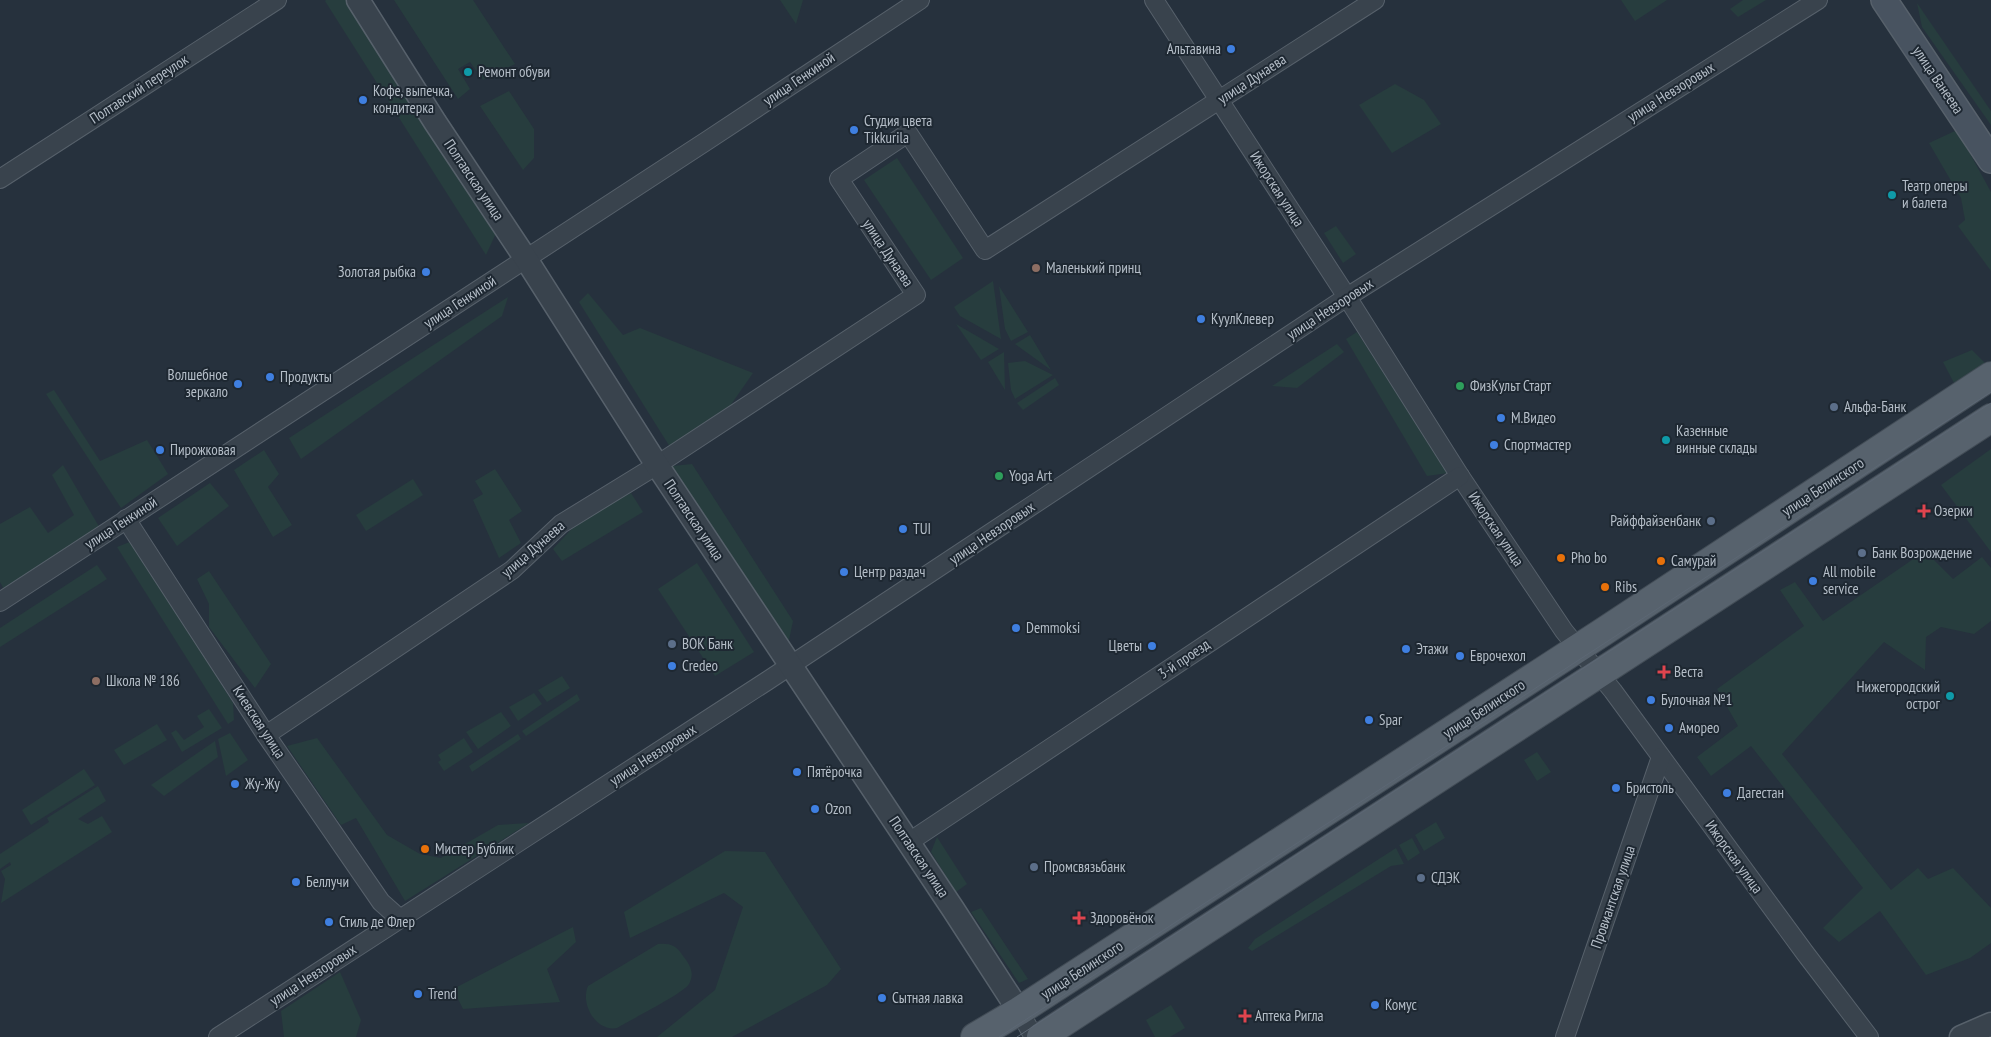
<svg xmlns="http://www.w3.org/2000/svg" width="1991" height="1037" font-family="'PT Sans Narrow',sans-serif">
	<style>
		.green { fill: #273d3e }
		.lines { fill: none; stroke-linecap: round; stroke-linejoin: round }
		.minor-casing { stroke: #57616b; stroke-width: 20 }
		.tertiary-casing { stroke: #57616b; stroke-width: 25 }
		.secondary-casing { stroke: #57616b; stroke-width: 28 }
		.primary-casing { stroke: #424c56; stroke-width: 30 }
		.minor { stroke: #39434d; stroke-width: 18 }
		.tertiary { stroke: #39434d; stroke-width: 22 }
		.secondary { stroke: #485360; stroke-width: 25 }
		.primary { stroke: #57626d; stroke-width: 28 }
		.tram { stroke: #5c6774; stroke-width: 1 }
		.shop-dot { fill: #3f7fe0; stroke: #1e2832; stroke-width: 2 }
		.culture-dot { fill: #0f9aa8; stroke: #1e2832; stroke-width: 2 }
		.education-dot { fill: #8d6e63; stroke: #1e2832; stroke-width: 2 }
		.leisure-dot { fill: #2e9e5b; stroke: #1e2832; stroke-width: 2 }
		.service-dot { fill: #5c6f8a; stroke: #1e2832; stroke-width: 2 }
		.health-dot { fill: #e0444e; stroke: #1e2832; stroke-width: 2 }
		.food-dot { fill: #e8710a; stroke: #1e2832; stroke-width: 2 }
		.labels { text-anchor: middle; stroke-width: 4; stroke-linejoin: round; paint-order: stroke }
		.poi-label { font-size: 15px; fill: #b5bec8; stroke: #1e2832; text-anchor: start }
		.street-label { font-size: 15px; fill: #b5bec8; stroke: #1e2832 }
	</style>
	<rect width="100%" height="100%" fill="#26313d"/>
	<g class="green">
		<path d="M326,0h20l151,231 -11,24 -161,-254z"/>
		<path d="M394,0h79l42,64 -32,16 -13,-18 -12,7 12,20 -12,10z"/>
		<path d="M780,0h23l-7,24z"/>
		<path d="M1621,0h46l-32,21z"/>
		<path d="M1743,0h23l-28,17 -8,-8z"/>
		<path d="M1917,3l74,108v14l-69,-98z"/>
		<path d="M1395,84l29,16 17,24 -49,29 -33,-48z"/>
		<path d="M509,91l25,38v29l-11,12 -43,-64z"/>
		<path d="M1957,130l34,62v79l-33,-45 7,-6 -4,-22 -32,-55z"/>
		<path d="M897,158l66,100 -32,22 -67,-100z"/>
		<path d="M1336,226l20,28 -13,9 -19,-30z"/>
		<path d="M993,281l8,58 -41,-23 -6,-9z"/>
		<path d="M999,286l29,46 -17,9 -6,-12z"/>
		<path d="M588,293l35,42 17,-7 113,45 -23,33 -60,41 -91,-145z"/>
		<path d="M508,297l-6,19 -201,143 -12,-21z"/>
		<path d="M956,324l43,25 -18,11z"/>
		<path d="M1357,332l91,141 -21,3 -81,-137z"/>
		<path d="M1030,335l21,35 -36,-26z"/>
		<path d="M1337,344l7,8 -47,36 -25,-2z"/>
		<path d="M1972,350l13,13 -31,20 -11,-21z"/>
		<path d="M1004,352l1,38 -17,-28z"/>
		<path d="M1025,361l28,14 -38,24 -4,-9 -3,-27z"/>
		<path d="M1055,378l4,7 -36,25 -6,-7z"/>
		<path d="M54,390l46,71 47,-21 21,34 -47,34 -75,-114z"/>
		<path d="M1991,449v103l-50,-67z"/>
		<path d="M264,450l15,24 -11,13 24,38 -19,12 -39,-67z"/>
		<path d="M692,464l101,157 -5,24 -116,-179z"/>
		<path d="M63,465l38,65 -95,63 -6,-11v-58l30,-17 18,26 26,-18 -22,-40z"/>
		<path d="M495,469l27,42 -13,9 12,23 -22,15 -26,-58 10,-6 -8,-13z"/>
		<path d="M413,479l10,16 -57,36 -10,-16z"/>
		<path d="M210,483l19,23 -52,40 -19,-28z"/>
		<path d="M631,493l12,19 -81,49 -9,-12 26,-28z"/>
		<path d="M132,541l101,162 1,17 -6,4 -111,-177z"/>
		<path d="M1925,551l28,28 29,-22 9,11v53l-17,13 -33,-7 -15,10 -1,33 -41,-28 -102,112 109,136 27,-22 10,11 25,-11 38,40v35l-21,15 -44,17 -46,-64 -41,31 -16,-14 40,-40 -112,-142 -40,30 -14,-19 41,-31 -21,-37 87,-63 -24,-36 15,-8 28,39z"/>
		<path d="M697,563l57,89 -39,24 -57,-87z"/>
		<path d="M97,565l10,14 -107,68v-19z"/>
		<path d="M209,571l62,93 -16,24 -46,-61v-23l-12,-25z"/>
		<path d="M562,676l8,12 -23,14 -9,-12z"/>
		<path d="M534,693l8,11 -24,17 -9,-14z"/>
		<path d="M577,694l3,6 -54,36 -4,-5z"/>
		<path d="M209,709l13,19 -40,24 -11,-19 5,-3 8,10 20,-13 -7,-11z"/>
		<path d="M501,712l10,14 -33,23 -12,-17z"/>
		<path d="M157,724l10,16 -43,25 -10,-15z"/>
		<path d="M230,733l18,27 -22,16 -8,-37z"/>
		<path d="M518,734l3,5 -49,33 -3,-6z"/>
		<path d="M317,738l70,97 33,19 21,4 57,-33 31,-2 -124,78 -49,-83 -15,7 -54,-79z"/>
		<path d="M464,738l9,14 -29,19 -6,-9 3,-2 -3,-5z"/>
		<path d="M215,741l3,16 -54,39 -13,-11z"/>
		<path d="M1537,752l14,20 -14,9 -13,-21z"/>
		<path d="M84,769l11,16 -64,40 -9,-15z"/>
		<path d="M98,786l8,15 -28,18 10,5 14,-8 10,16 -111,71 4,-24 -4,-8 10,-6 -1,-3 -10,7v-15l49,-32 -2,-4z"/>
		<path d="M1436,822l9,16 -21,13 -9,-16z"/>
		<path d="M937,837l30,47 -11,8 -25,-40z"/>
		<path d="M1412,838l8,15 -12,8 -9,-16z"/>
		<path d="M1396,848l8,16 -13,2 -139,85 -4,-3 7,-9z"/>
		<path d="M725,851l40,1 76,117 -14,16 -95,52h-75l58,-47 28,-83 -19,-14 -94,45 -6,-26z"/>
		<path d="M981,908l47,71 -9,4 -48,-71z"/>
		<path d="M573,927l3,15 -29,27 13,33 -97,7 -10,-20z"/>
		<path d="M658,944c12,-1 18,1 25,12 7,9 12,17 6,28 -5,9 -59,36 -72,44 -21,4 -37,-24 -29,-42z"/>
		<path d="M340,972l21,48 -5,17h-72l-3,-26z"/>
		<path d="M1171,1005l14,23 -15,9h-15l-9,-17z"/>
	</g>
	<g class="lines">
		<defs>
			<g id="minor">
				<path d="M1154,0l193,297 113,179 104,155 49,60 192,262 64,84"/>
				<path d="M0,179l277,-179"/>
				<path d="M126,519l140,216 115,167 19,17"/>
				<path d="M0,602l708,-462 212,-140"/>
				<path d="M266,735l246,-165 49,-46 96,-59 259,-170 -77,-116 69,-46 77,117 390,-250"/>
				<path d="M909,842l551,-366"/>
				<path d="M1019,1011l15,26"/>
				<path d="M218,1037l549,-356 580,-384 471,-297"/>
				<path d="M1565,1037l96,-280"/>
			</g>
			<g id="tertiary">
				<path d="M358,0l77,122 91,137 131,206 296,444 66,102"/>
				<path d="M1961,1037l30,-13"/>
			</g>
			<path id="secondary" d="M1884,0l107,160"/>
			<g id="primary">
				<path d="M975,1037l44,-26 584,-379 388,-256"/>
				<path d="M1041,1037l950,-619"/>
			</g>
		</defs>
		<use href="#minor" class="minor-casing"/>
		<use href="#tertiary" class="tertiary-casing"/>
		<use href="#secondary" class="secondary-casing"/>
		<use href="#primary" class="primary-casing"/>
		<use href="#minor" class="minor"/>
		<use href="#tertiary" class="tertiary"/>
		<use href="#secondary" class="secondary"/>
		<use href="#primary" class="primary"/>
		<g class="tram">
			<path d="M999,1037l992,-645"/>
			<path d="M1017,1037l974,-634"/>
		</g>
	</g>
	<g class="shop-dot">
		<circle cx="1231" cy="49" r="5"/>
		<circle cx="363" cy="100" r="5"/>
		<circle cx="854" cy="130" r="5"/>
		<circle cx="426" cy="272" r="5"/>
		<circle cx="1201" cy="319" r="5"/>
		<circle cx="270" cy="377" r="5"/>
		<circle cx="238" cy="384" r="5"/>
		<circle cx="1501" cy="418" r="5"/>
		<circle cx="1494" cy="445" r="5"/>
		<circle cx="160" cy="450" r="5"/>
		<circle cx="903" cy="529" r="5"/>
		<circle cx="844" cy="572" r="5"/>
		<circle cx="1813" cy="581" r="5"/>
		<circle cx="1016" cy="628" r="5"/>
		<circle cx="1152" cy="646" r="5"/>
		<circle cx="1406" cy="649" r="5"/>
		<circle cx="1460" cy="656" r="5"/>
		<circle cx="672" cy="666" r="5"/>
		<circle cx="1651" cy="700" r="5"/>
		<circle cx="1369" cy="720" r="5"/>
		<circle cx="1669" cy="728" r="5"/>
		<circle cx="797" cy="772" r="5"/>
		<circle cx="235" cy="784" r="5"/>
		<circle cx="1616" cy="788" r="5"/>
		<circle cx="1727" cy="793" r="5"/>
		<circle cx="815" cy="809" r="5"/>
		<circle cx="296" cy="882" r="5"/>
		<circle cx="329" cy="922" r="5"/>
		<circle cx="418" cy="994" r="5"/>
		<circle cx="882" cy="998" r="5"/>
		<circle cx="1375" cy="1005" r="5"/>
	</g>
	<g class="culture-dot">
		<circle cx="468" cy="72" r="5"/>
		<circle cx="1892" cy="195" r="5"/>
		<circle cx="1666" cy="440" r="5"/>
		<circle cx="1950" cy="696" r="5"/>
	</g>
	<g class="education-dot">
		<circle cx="1036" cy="268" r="5"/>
		<circle cx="96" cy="681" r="5"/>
	</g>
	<g class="leisure-dot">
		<circle cx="1460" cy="386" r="5"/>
		<circle cx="999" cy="476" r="5"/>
	</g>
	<g class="service-dot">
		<circle cx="1834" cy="407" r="5"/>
		<circle cx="1711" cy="521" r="5"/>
		<circle cx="1862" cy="553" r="5"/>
		<circle cx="672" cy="644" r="5"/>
		<circle cx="1034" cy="867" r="5"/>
		<circle cx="1421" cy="878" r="5"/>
	</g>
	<g class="health-dot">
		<path d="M1921.5 503.5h5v5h5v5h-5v5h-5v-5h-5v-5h5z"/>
		<path d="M1661.5 664.5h5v5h5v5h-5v5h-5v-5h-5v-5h5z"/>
		<path d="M1076.5 910.5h5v5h5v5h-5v5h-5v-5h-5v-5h5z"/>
		<path d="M1242.5 1008.5h5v5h5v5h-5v5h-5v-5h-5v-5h5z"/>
	</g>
	<g class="food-dot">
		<circle cx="1561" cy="558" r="5"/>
		<circle cx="1661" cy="561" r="5"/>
		<circle cx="1605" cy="587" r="5"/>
		<circle cx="425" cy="849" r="5"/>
	</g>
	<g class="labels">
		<g class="poi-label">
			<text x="1221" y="54" text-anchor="end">Альтавина</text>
			<text x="478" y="77">Ремонт обуви</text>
			<text x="373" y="96">Кофе, выпечка,<tspan x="373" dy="17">кондитерка</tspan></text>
			<text x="864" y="126">Студия цвета<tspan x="864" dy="17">Tikkurila</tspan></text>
			<text x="1902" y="191">Театр оперы<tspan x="1902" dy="17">и балета</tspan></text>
			<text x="1046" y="273">Маленький принц</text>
			<text x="416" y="277" text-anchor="end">Золотая рыбка</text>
			<text x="1211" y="324">КуулКлевер</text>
			<text x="228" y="380" text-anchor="end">Волшебное<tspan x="228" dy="17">зеркало</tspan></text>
			<text x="280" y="382">Продукты</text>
			<text x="1470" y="391">ФизКульт Старт</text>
			<text x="1844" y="412">Альфа-Банк</text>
			<text x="1511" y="423">М.Видео</text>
			<text x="1676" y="436">Казенные<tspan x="1676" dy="17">винные склады</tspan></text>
			<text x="1504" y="450">Спортмастер</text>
			<text x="170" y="455">Пирожковая</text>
			<text x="1009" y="481">Yoga Art</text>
			<text x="1934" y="516">Озерки</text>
			<text x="1701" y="526" text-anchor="end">Райффайзенбанк</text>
			<text x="913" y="534">TUI</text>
			<text x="1872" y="558">Банк Возрождение</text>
			<text x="1571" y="563">Pho bo</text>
			<text x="1671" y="566">Самурай</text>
			<text x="854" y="577">Центр раздач</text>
			<text x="1823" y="577">All mobile<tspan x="1823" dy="17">service</tspan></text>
			<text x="1615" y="592">Ribs</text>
			<text x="1026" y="633">Demmoksi</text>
			<text x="682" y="649">ВОК Банк</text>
			<text x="1142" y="651" text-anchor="end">Цветы</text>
			<text x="1416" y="654">Этажи</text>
			<text x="1470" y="661">Еврочехол</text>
			<text x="682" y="671">Credeo</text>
			<text x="1674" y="677">Веста</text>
			<text x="106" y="686">Школа № 186</text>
			<text x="1940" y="692" text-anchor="end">Нижегородский<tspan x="1940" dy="17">острог</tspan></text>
			<text x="1661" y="705">Булочная №1</text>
			<text x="1379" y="725">Spar</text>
			<text x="1679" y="733">Аморео</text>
			<text x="807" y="777">Пятёрочка</text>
			<text x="245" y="789">Жу-Жу</text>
			<text x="1626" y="793">Бристоль</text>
			<text x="1737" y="798">Дагестан</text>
			<text x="825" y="814">Ozon</text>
			<text x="435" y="854">Мистер Бублик</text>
			<text x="1044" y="872">Промсвязьбанк</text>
			<text x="1431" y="883">СДЭК</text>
			<text x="306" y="887">Беллучи</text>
			<text x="1090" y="923">Здоровёнок</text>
			<text x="339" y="927">Стиль де Флер</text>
			<text x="428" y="999">Trend</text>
			<text x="892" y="1003">Сытная лавка</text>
			<text x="1385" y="1010">Комус</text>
			<text x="1255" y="1021">Аптека Ригла</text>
		</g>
		<g class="street-label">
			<text transform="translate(799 79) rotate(-34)" y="5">улица Генкиной</text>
			<text transform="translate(1252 79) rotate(-33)" y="5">улица Дунаева</text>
			<text transform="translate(1938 80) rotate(56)" y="5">улица Ванеева</text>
			<text transform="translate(139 89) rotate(-33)" y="5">Полтавский переулок</text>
			<text transform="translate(1671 92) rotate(-32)" y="5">улица Невзоровых</text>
			<text transform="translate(474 180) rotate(56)" y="5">Полтавская улица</text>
			<text transform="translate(1277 189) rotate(57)" y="5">Ижорская улица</text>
			<text transform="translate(888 253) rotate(56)" y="5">улица Дунаева</text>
			<text transform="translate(460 302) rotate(-33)" y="5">улица Генкиной</text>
			<text transform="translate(1330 309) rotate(-33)" y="5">улица Невзоровых</text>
			<text transform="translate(1823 487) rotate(-33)" y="5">улица Белинского</text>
			<text transform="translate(694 520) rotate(56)" y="5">Полтавская улица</text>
			<text transform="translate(121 523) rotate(-33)" y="5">улица Генкиной</text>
			<text transform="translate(1496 529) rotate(56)" y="5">Ижорская улица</text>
			<text transform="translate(992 533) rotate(-34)" y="5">улица Невзоровых</text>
			<text transform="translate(533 549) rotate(-41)" y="5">улица Дунаева</text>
			<text transform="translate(1184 659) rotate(-34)" y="5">3-й проезд</text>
			<text transform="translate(1484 709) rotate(-33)" y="5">улица Белинского</text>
			<text transform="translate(259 722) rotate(57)" y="5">Киевская улица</text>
			<text transform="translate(653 755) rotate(-33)" y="5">улица Невзоровых</text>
			<text transform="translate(919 857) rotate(56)" y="5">Полтавская улица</text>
			<text transform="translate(1734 857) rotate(54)" y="5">Ижорская улица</text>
			<text transform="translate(1613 897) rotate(-71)" y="5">Провиантская улица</text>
			<text transform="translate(1082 970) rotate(-33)" y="5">улица Белинского</text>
			<text transform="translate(313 975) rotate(-33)" y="5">улица Невзоровых</text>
		</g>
	</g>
</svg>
